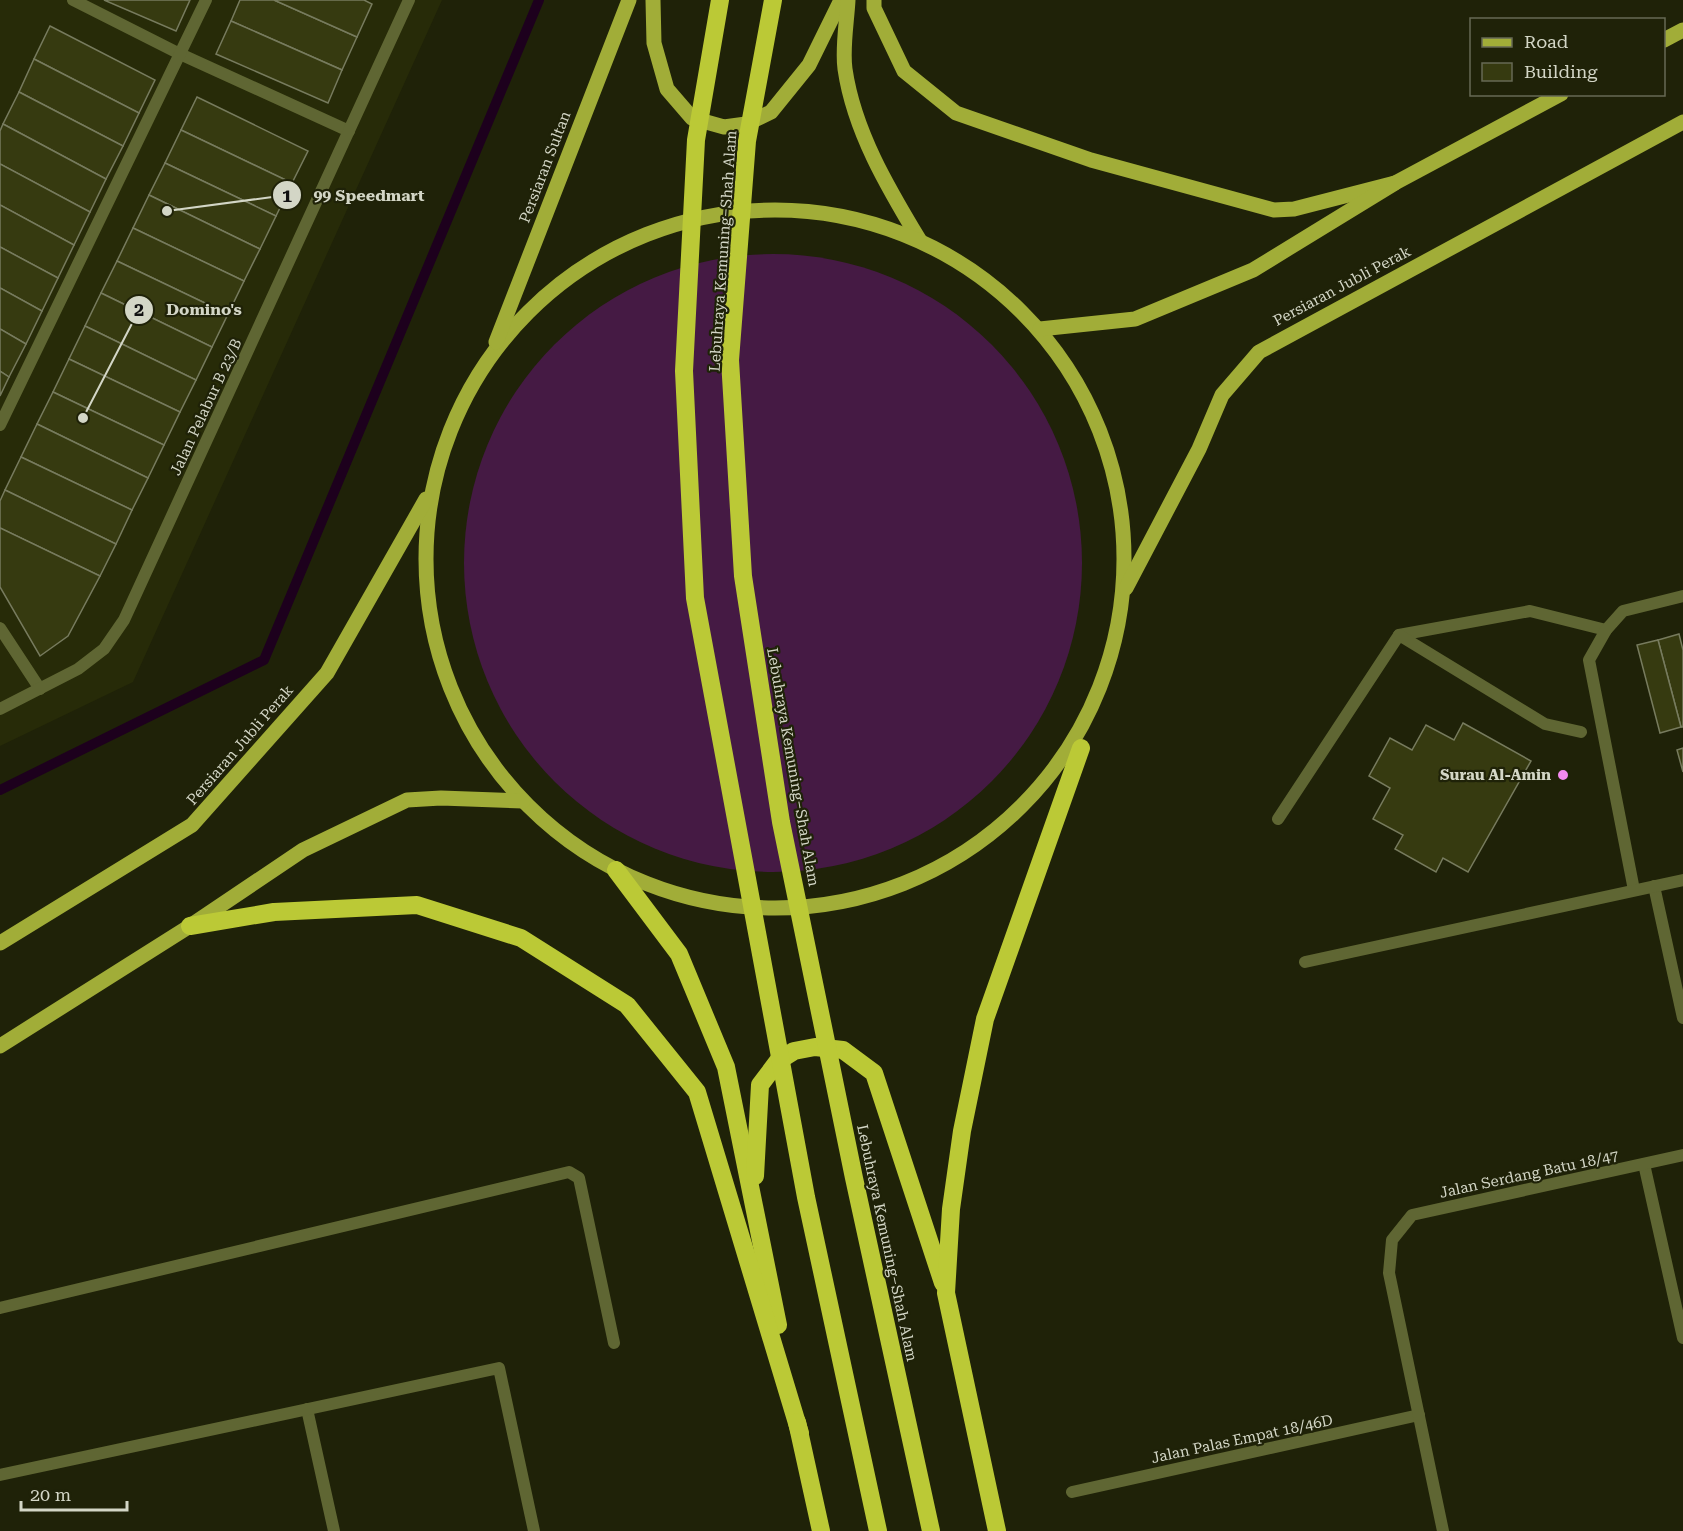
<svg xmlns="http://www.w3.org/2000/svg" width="1683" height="1531" font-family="'Roboto Serif',serif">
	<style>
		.built { fill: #272b08 }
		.green { fill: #451a44 }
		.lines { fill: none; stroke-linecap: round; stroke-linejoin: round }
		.stream { stroke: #1d001d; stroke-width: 10 }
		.building { fill: #363a10; stroke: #777b5e; stroke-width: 1.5 }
		.service { stroke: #5f6633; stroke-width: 12 }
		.minor { stroke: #5f6633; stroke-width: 12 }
		.primary { stroke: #a1ad38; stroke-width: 15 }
		.motorway { stroke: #bbc936; stroke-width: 18 }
		.motorway-bridge { stroke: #bbc936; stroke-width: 18 }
		.poi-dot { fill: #f489f0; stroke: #1f2208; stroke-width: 2 }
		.labels { text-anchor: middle; stroke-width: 4.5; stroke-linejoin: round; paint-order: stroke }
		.street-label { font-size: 15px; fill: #d3d6c6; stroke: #1f2208 }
		.poi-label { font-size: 15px; font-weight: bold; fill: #d3d6c6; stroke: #1f2208; text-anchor: end }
		.leader { fill: none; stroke: #d3d6c6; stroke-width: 2 }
		.callout-dot { fill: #d3d6c6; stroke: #1f2208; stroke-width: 2 }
		.mark-label { font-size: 18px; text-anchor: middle; font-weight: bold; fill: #111 }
		.callout-label { font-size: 16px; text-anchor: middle; font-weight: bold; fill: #d3d6c6; stroke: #1f2208; stroke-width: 4.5; stroke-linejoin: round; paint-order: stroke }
	</style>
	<rect width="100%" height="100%" fill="#1f2208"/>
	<path class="built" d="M0,0h442l-309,682 -133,64z"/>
	<circle class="green" cx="773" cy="563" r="309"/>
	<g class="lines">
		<path class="stream" d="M0,790l264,-130 275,-660"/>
	</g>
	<g class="building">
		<path d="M104,0h86l-14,31z"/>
		<path d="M240,0h34l83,37 -15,33 -111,-49z"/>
		<path d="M274,0h90l8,4 -15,33z"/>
		<path d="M231,21l111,49 -14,33 -112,-49z"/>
		<path d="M50,26l105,54 -16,33 -105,-54z"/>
		<path d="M34,59l105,54 -16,33 -104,-54z"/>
		<path d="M19,92l104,54 -17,33 -103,-55z"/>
		<path d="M197,97l111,54 -16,32 -111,-53z"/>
		<path d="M3,124l103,55 -16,33 -90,-48v-33z"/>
		<path d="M181,130l111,53 -16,33 -111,-53z"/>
		<path d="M165,163l111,53 -16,33 -111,-54z"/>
		<path d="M0,164l90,48 -16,33 -74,-40z"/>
		<path d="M149,195l111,54 -16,32 -111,-53z"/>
		<path d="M0,205l74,40 -16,33 -58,-31z"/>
		<path d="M133,228l111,53 -16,33 -111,-53z"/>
		<path d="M0,247l58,31 -16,33 -42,-23z"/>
		<path d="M117,261l111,53 -16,33 -111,-54z"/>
		<path d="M0,288l42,23 -16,33 -26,-15z"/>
		<path d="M101,293l111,54 -16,33 -111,-54z"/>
		<path d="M85,326l111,54 -16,32 -111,-53z"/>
		<path d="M0,329l26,15 -17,33 -9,-6z"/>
		<path d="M69,359l111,53 -16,33 -111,-53z"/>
		<path d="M0,371l9,6 -9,19z"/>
		<path d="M53,392l111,53 -16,33 -111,-54z"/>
		<path d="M37,424l111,54 -16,32 -111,-53z"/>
		<path d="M21,457l111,53 -16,34 -111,-54z"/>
		<path d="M5,490l111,54 -16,32 -100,-48v-27z"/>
		<path d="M0,528l100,48 -32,60 -28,20 -40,-69z"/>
		<path d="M1679,634l4,16v77h-2l-23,-87z"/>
		<path d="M1658,640l23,87 -21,6 -23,-88z"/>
		<path d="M1463,723l68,38 -63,111 -25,-14 -7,14 -41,-23 8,-14 -30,-16 17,-31 -21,-12 21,-38 22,12 14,-25 28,15z"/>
		<path d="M1683,748v24l-6,-22z"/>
	</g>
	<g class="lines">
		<g class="service">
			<path d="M73,0l107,54 169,77"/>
			<path d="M0,425l206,-425"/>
			<path d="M0,628l40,61"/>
			<path d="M1399,635l131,-24 76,19"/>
			<path d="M1278,819l121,-184 146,89 36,8"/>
			<path d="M1654,886l29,132"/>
			<path d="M0,1308l569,-136 10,6 35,165"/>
			<path d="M307,1409l27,122"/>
			<path d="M0,1475l499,-107 35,163"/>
		</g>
		<g class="minor">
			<path d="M0,709l78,-40 26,-20 20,-29 285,-620"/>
			<path d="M1634,890l-45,-230 17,-30 17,-19 60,-15"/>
			<path d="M1305,962l378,-82"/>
			<path d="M1644,1164l39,174"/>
			<path d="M1072,1492l347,-77"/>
			<path d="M1443,1531l-54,-258 3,-33 20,-25 271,-60"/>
		</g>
		<g class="primary">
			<path d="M653,0l1,43 13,46 25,29 32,9 22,-3 25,-12 38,-47 32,-65"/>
			<path d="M848,0c-1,21 -6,48 -3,69 9,62 43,119 75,172"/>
			<path d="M874,0v8l30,63 52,42 135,47 183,50 20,-1 101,-26"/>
			<path d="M1664,40l19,-10"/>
			<circle cx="775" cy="559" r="349"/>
			<path d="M1040,329l95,-10 118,-49 142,-87 166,-89"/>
			<path d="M496,342l133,-342"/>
			<path d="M1126,588l73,-139 23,-54 37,-43 424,-230"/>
			<path d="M0,943l192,-118 135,-152 99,-174"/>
			<path d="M0,1046l190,-120 113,-76 104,-50 34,-2 82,3"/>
		</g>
		<g class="motorway">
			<path d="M616,870l63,84 47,113 52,258"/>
			<path d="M190,926l84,-14 143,-7 104,33 106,67 70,87 103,341"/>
			<path d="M755,1176l5,-91 18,-24 16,-10 21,-4 28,3 31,23 69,210"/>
			<path d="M797,1422l24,109"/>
			<path d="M997,1531l-51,-238 5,-84 11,-78 23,-112 96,-271"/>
		</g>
		<g class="motorway-bridge">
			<path d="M720,0l-24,140 -12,231 11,227 111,599 72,334"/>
			<path d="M773,0l-26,141 -17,219 13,216 38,246 73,356 77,353"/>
		</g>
	</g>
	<circle class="poi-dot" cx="1563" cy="775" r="6"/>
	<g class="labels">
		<g class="street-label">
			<text transform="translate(545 167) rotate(-69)" y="5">Persiaran Sultan</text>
			<text transform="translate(723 251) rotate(-86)" y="5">Lebuhraya Kemuning–Shah Alam</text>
			<text transform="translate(1342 286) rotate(-28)" y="5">Persiaran Jubli Perak</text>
			<text transform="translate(206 407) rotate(-65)" y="5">Jalan Pelabur B 23/B</text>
			<text transform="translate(240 745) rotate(-49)" y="5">Persiaran Jubli Perak</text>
			<text transform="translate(793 767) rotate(80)" y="5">Lebuhraya Kemuning–Shah Alam</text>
			<text transform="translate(1529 1174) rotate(-12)" y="5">Jalan Serdang Batu 18/47</text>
			<text transform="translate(887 1243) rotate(78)" y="5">Lebuhraya Kemuning–Shah Alam</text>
			<text transform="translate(1242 1439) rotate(-12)" y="5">Jalan Palas Empat 18/46D</text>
		</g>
		<g class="poi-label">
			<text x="1551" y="780">Surau Al-Amin</text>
		</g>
	</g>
	<path class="leader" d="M167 211L287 195M83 418L139 310"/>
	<g class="callout-dot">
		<circle cx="167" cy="211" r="6"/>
		<circle cx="83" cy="418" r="6"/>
		<circle cx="287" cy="195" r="15"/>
		<circle cx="139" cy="310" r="15"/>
	</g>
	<g class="mark-label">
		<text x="287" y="202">1</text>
		<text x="139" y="316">2</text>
	</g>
	<g class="callout-label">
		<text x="369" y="201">99 Speedmart</text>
		<text x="204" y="315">Domino's</text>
	</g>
	<rect x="1470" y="18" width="195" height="78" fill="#1f2208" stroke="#676a54" stroke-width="1.5"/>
	<rect x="1482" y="38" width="30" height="9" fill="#a1ad38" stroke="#676a54" stroke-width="1.5"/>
	<text x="1524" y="48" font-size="18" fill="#d3d6c6">Road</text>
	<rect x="1482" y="63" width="30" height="18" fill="#363a10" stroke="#676a54" stroke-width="1.5"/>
	<text x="1524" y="78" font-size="18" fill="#d3d6c6">Building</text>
	<path d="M21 1501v9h106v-9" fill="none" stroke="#d3d6c6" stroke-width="3"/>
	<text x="30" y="1501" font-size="18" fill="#d3d6c6" stroke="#1f2208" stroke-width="4.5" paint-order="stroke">20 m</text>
</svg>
